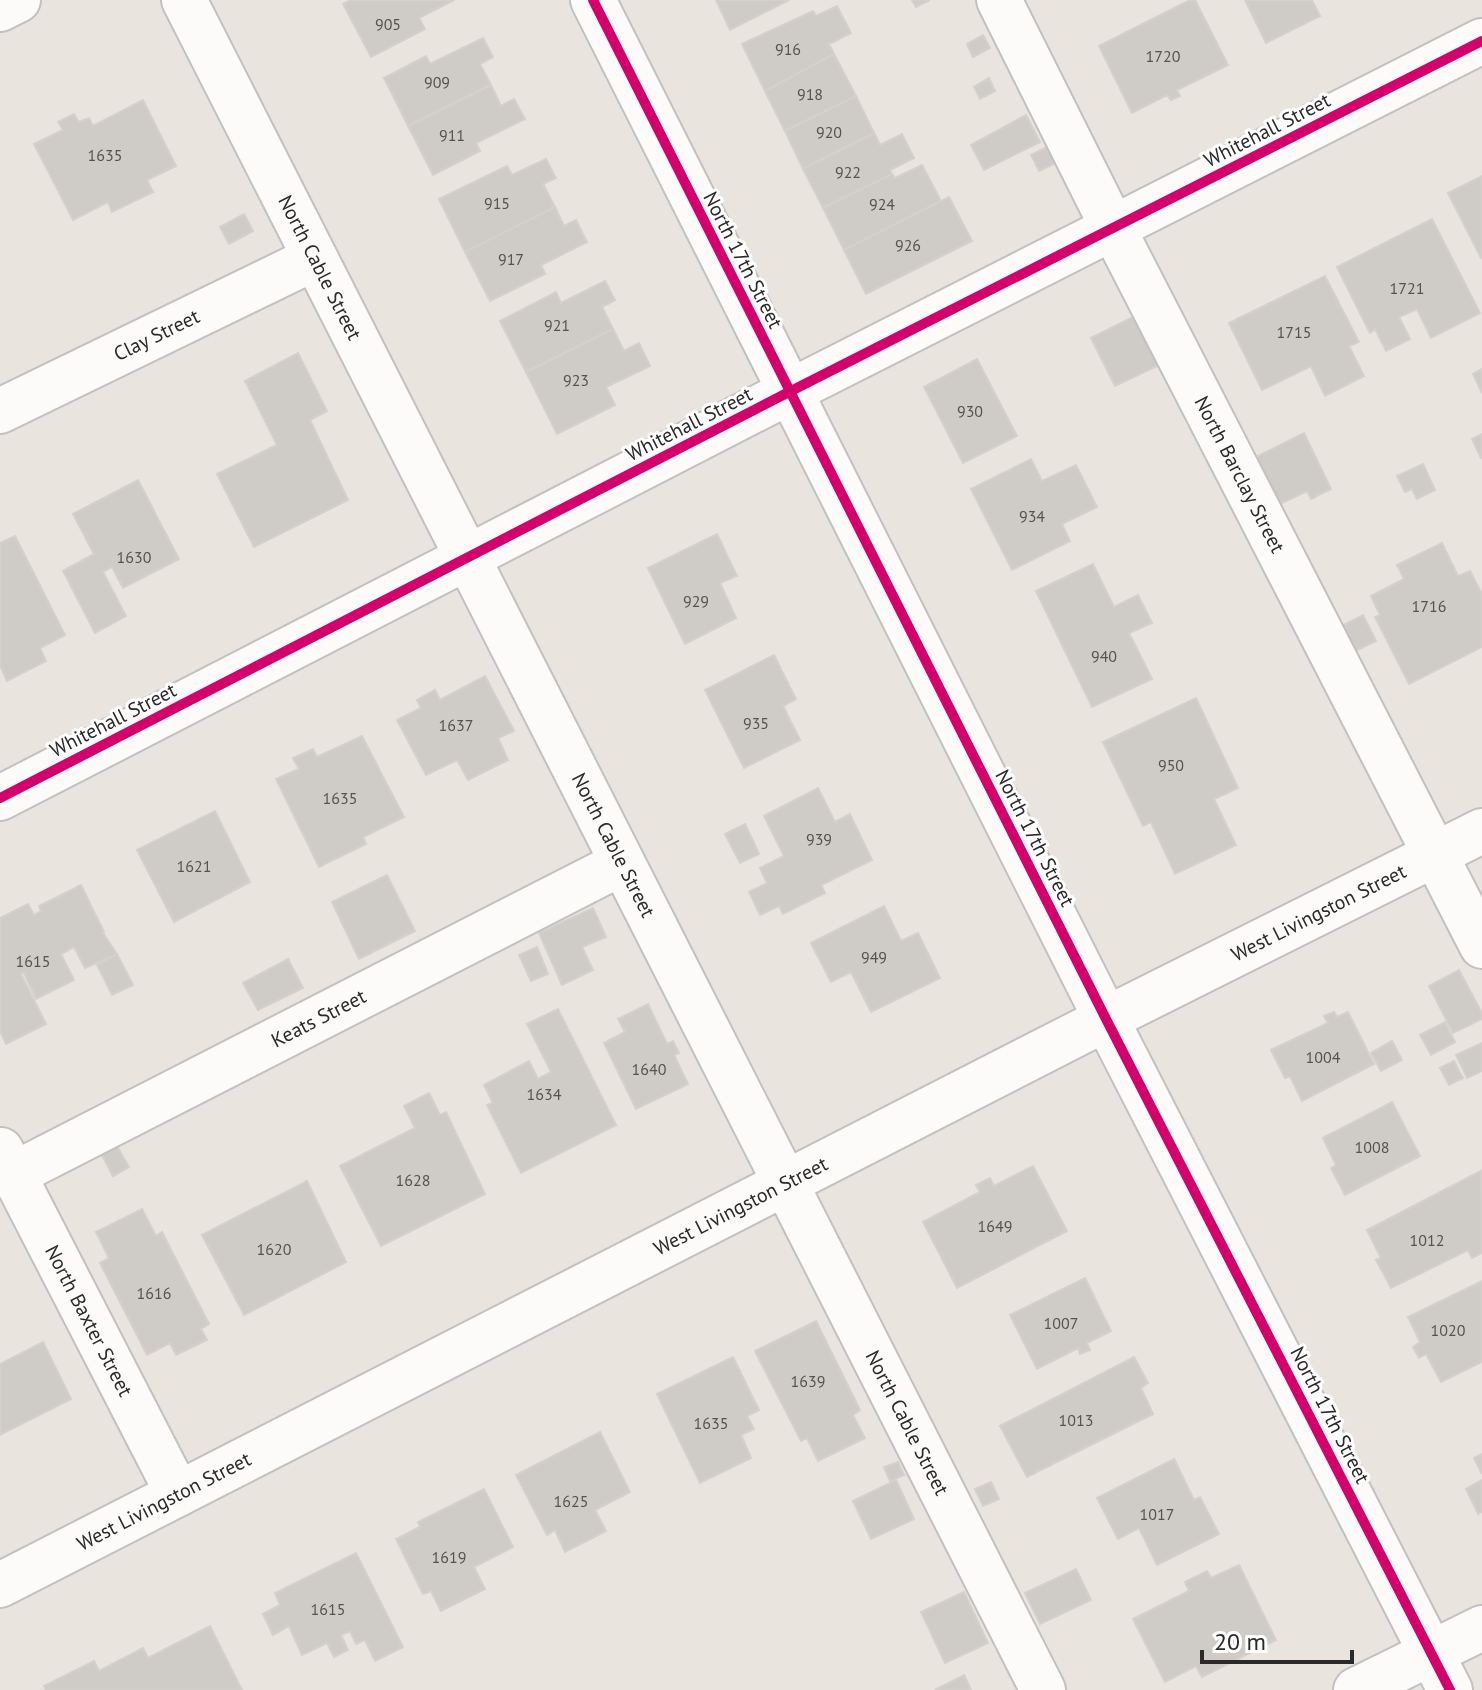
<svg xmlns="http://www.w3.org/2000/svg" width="1482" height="1690" font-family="'PT Sans',sans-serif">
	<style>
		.building { fill: #cfccc8; stroke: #d4d0cb; stroke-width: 2 }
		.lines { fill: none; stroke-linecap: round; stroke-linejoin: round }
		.minor-casing { stroke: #c2c0c0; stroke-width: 48 }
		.minor { stroke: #fcfbfa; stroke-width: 44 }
		.cycleway-casing { stroke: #fff; stroke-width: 15 }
		.cycleway { stroke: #d6006c; stroke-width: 10 }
		.labels { text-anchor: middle; stroke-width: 6; stroke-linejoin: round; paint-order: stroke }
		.number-label { font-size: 16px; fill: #545352 }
		.street-label { font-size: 20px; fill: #2a2a2a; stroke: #fff }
	</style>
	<rect width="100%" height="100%" fill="#e9e4de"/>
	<g class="building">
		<path d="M351,0h103l-35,18 6,11 -54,28 -28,-53z"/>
		<path d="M716,0h73l-59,30z"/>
		<path d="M912,0h18l-14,7z"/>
		<path d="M1190,0h5l33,65 -51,25 3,6 -9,4 -4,-5 -35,18 -33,-67z"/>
		<path d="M1245,0h67l8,16 -54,27z"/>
		<path d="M837,6l14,27 -22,11 5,10 -69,37 -23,-47 71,-33 3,5z"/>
		<path d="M983,35l7,13 -17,9 -6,-13z"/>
		<path d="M483,38l10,19 -13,7 11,21 -83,41 -24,-48 42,-22 4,8z"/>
		<path d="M834,54l22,42 -71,35 -20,-40z"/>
		<path d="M989,78l6,13 -15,8 -6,-12z"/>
		<path d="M491,85l10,21 13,-7 11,20 -49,24 4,8 -47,24 -25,-49z"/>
		<path d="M856,96l18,37 -71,36 -18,-38z"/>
		<path d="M143,100l33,66 -29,14 6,12 -41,20 -4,-10 -35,18 -39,-76 29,-14 -5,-8 16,-8 5,8 10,-4 4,8z"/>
		<path d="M1026,115l14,27 -56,28 -13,-25z"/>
		<path d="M874,133l6,12 22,-11 12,24 -24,12 2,4 -69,34 -20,-39z"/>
		<path d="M1049,146l9,16 -19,9 -8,-16z"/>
		<path d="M546,159l10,19 -13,6 12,23 -90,45 -26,-53 68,-33 5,9z"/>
		<path d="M922,165l19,36 -97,49 -21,-42 69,-34 3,4z"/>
		<path d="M1482,176v81l-1,1 -33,-65z"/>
		<path d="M949,197l23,44 -106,53 -22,-44z"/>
		<path d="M555,207l9,19 12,-6 11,22 -46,23 4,9 -55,27 -25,-49z"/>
		<path d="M244,214l9,17 -24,13 -9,-17z"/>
		<path d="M1432,219l48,94 -49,25 -14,-29 -18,8 11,22 -24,12 -11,-22 -5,4 -33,-66z"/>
		<path d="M1325,276l34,66 -10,4 15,30 -39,20 -14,-30 -49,24 -33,-67z"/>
		<path d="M605,281l10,19 -13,7 11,22 -87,43 -26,-51 56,-29 5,11z"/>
		<path d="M1135,316l24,49 -44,21 -24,-48z"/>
		<path d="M613,329l11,22 15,-8 11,23 -44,21 9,18 -58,29 -31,-62z"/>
		<path d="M298,353l29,58 -17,9 38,80 -94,47 -37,-73 60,-29 -32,-64z"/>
		<path d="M977,359l40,77 -54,27 -39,-76z"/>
		<path d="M1482,369v24l-9,-19z"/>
		<path d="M1304,433l27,56 -20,10 -4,-8 -29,14 -24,-47z"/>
		<path d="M1482,434v24h-1l-9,-19z"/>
		<path d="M1031,459l11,22 34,-16 21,42 -35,17 8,17 -58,29 -41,-81z"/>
		<path d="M1423,464l12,26 -18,9 -5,-10 -7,3 -8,-16z"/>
		<path d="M138,480l41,79 -56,29 -11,-21 -9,5 23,44 -31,17 -32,-62 31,-17 -21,-40z"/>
		<path d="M717,534l20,42 -17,7 16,35 -51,26 -37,-76z"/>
		<path d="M15,536l50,99 -25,13 6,13 -39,20 -7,-15v-123z"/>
		<path d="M1442,543l16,33 12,-5 12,23v53l-73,37 -34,-67 5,-2 -9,-19 33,-17 -7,-14z"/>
		<path d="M1093,564l21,43 24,-12 14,28 -23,10 23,46 -60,28 -56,-116z"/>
		<path d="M1363,615l13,26 -23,11 -13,-25z"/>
		<path d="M774,655l22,44 -13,7 17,34 -56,28 -39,-78z"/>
		<path d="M485,676l29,55 -16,7 10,22 -40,20 -11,-20 -31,15 -29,-55 24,-12 -4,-8 18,-10 5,10z"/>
		<path d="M1196,698l42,90 -24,11 22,46 -61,29 -24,-52 -8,4 -40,-84z"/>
		<path d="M362,736l42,81 -41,20 3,7 -47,23 -43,-88 23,-10 -6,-11 20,-9 4,8z"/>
		<path d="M818,788l17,34 15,-8 22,46 -51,25 4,8 -42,21 -4,-8 -19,9 -11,-23 18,-9 -7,-15 24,-12 -20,-40z"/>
		<path d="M215,811l35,71 -76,40 -37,-72z"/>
		<path d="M745,824l14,30 -19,9 -15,-29z"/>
		<path d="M387,875l28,56 -56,28 -27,-57z"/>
		<path d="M81,885l23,47 -1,1 14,21 -32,14 -11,-21 -13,7 13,26 -38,19 -12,-26 -3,1 25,50 -40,20 -6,-13v-113l28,-14 6,11 7,-4 -2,-5z"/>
		<path d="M884,906l17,35 17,-8 22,45 -69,34 -20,-40 -20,10 -20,-39z"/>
		<path d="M593,908l13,29 -24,10 11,23 -31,15 -23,-52z"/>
		<path d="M537,947l11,27 -17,7 -12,-26z"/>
		<path d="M117,954l16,31 -21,10 -15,-30z"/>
		<path d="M288,959l15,29 -45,22 -15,-27z"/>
		<path d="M1459,970l23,43v6l-29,14 -24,-47z"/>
		<path d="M648,1004l19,40 6,-3 6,12 -5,2 14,29 -52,25 -32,-66 21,-11 -7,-13z"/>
		<path d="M558,1009l58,116 -95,48 -34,-68 6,-2 -9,-18 45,-24 9,18 13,-7 -24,-48z"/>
		<path d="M1334,1012l3,5 11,-5 26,52 -72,37 -12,-25 -5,2 -14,-28 57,-27 -4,-7z"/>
		<path d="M1445,1022l10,20 -24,13 -11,-20z"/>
		<path d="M1392,1041l10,19 -21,11 -10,-18z"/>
		<path d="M1482,1043v28l-15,7 -11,-23z"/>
		<path d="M1454,1061l9,17 -14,7 -9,-17z"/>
		<path d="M429,1093l11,22 6,-3 39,82 -104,52 -41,-80 75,-38 -11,-22z"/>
		<path d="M1392,1102l28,54 -75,39 -14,-27 5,-3 -13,-27z"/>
		<path d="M117,1146l12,21 -16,9 -11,-21z"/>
		<path d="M1033,1166l34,65 -110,57 -34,-66 57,-30 -4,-7 14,-7 4,8z"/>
		<path d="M1481,1171l1,82 -10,5 -4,-8 -77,38 -15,-28 5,-2 -14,-28z"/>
		<path d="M307,1181l39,81 -102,53 -42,-80z"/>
		<path d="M142,1209l14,27 6,-4 47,92 -8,5 6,11 -31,15 -6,-12 -23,12 -47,-92 9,-5 -13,-26z"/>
		<path d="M1085,1278l26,53 -24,12 3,7 -10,4 -2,-6 -41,21 -27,-54z"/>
		<path d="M1482,1281v81l-41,20 -15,-28 -7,4 -6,-11 7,-5 -12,-25z"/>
		<path d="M816,1321l44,89 -7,5 12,23 -47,23 -11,-23 -6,3 -46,-90z"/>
		<path d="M43,1342l28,57 -71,36v-71z"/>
		<path d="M733,1357l26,53 -12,6 7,13 -13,6 10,23 -51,25 -43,-89z"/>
		<path d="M1134,1357l14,26 -7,5 12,26 -126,63 -27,-51z"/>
		<path d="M600,1432l30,60 -35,18 11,21 -41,21 -10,-22 -8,5 -31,-60z"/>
		<path d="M1482,1454v20l-8,-16z"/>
		<path d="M1174,1459l20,41 6,-3 19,37 -62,31 -18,-37 -21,11 -21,-41z"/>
		<path d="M898,1462l6,13 -14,6 -6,-14z"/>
		<path d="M896,1480l18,39 -43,20 -18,-38z"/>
		<path d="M1482,1480v32l-4,2 -12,-25z"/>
		<path d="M991,1482l8,17 -16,7 -8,-17z"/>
		<path d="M484,1489l29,58 -39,20 11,22 -44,22 -10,-20 -8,3 -27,-55 24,-12 -2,-5z"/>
		<path d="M356,1553l47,94 -28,14 -10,-21 -9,4 -6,-13 -9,4 7,15 -14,7 -7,-14 -25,12 -13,-29 -16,9 -10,-21 17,-9 -5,-12z"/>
		<path d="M1239,1565l37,75 -74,37 -6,-11 -31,16 -32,-63 56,-28 -4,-9 22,-11 4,7z"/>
		<path d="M1076,1569l15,31 -51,24 -15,-31z"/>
		<path d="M964,1592l24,51 -43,20 -24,-51z"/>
		<path d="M210,1626l32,64h-196l-2,-4 50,-25 5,10 44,-23 5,10z"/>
		<path d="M964,1675l7,15h-36z"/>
	</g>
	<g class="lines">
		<defs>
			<g id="minor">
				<path id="s1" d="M184,0l859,1690"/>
				<path d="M593,0l513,1019 344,671"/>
				<path id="s2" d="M999,0l114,228 369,718"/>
				<path d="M0,9l18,-9"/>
				<path id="s3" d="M0,411l315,-153"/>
				<path d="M0,798l789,-406 693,-351"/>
				<path id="s4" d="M1,1150l177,344"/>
				<path id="s5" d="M14,1174l608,-311"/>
				<path id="s6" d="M0,1585l1106,-566 376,-188"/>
				<path d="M1356,1690l126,-62"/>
			</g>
		</defs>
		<use href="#minor" class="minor-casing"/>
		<use href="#minor" class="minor"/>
		<defs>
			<g id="cycleway">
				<path d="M593,0l513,1019 344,671"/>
				<path d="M0,798l789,-406 693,-351"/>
			</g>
		</defs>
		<use href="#cycleway" class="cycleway-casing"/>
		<use href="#cycleway" class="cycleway"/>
	</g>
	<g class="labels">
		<g class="number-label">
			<text x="388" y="30">905</text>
			<text x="788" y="55">916</text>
			<text x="1163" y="62">1720</text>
			<text x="437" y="88">909</text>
			<text x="810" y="100">918</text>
			<text x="829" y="138">920</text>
			<text x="452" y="141">911</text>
			<text x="105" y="161">1635</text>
			<text x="848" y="178">922</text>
			<text x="497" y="209">915</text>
			<text x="882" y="210">924</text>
			<text x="908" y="251">926</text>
			<text x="511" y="265">917</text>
			<text x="1407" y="294">1721</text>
			<text x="557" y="331">921</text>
			<text x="1294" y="338">1715</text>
			<text x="576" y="386">923</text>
			<text x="970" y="417">930</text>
			<text x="1032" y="522">934</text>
			<text x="134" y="563">1630</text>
			<text x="696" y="607">929</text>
			<text x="1429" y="612">1716</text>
			<text x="1104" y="662">940</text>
			<text x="756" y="729">935</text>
			<text x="456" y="731">1637</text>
			<text x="1171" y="771">950</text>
			<text x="340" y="804">1635</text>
			<text x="819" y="845">939</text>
			<text x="194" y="872">1621</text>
			<text x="874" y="963">949</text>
			<text x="33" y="967">1615</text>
			<text x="1323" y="1063">1004</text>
			<text x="649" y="1075">1640</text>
			<text x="544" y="1100">1634</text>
			<text x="1372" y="1153">1008</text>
			<text x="413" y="1186">1628</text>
			<text x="995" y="1232">1649</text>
			<text x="1427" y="1246">1012</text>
			<text x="274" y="1255">1620</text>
			<text x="154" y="1299">1616</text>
			<text x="1061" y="1329">1007</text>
			<text x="1448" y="1336">1020</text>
			<text x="808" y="1387">1639</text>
			<text x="1076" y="1426">1013</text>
			<text x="711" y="1429">1635</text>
			<text x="571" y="1507">1625</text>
			<text x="1157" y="1520">1017</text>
			<text x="449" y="1563">1619</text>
			<text x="328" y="1615">1615</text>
		</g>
		<g class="street-label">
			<text transform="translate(1267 130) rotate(-27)" y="7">Whitehall Street</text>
			<text transform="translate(743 260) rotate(63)" y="7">North 17th Street</text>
			<text dy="7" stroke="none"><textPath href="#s1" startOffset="300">North Cable Street</textPath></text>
			<text dy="7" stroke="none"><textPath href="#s3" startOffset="174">Clay Street</textPath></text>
			<text transform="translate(689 424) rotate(-27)" y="7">Whitehall Street</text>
			<text dy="7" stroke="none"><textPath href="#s2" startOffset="532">North Barclay Street</textPath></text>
			<text transform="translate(113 720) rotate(-27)" y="7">Whitehall Street</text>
			<text transform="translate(1035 838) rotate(63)" y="7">North 17th Street</text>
			<text dy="7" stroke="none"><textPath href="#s1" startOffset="948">North Cable Street</textPath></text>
			<text dy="7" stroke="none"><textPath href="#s6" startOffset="1480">West Livingston Street</textPath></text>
			<text dy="7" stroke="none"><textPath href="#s5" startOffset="342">Keats Street</textPath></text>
			<text dy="7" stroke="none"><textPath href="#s6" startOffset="832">West Livingston Street</textPath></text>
			<text dy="7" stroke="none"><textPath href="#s4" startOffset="192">North Baxter Street</textPath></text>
			<text transform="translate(1330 1415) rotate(63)" y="7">North 17th Street</text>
			<text dy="7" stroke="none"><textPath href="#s1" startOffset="1596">North Cable Street</textPath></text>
			<text dy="7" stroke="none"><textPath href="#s6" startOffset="184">West Livingston Street</textPath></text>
		</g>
	</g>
	<path d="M1202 1650v12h150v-12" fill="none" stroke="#2a2a2a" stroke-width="4"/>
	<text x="1214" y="1650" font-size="24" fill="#2a2a2a" stroke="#ffffff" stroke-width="6" paint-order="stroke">20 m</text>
</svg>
